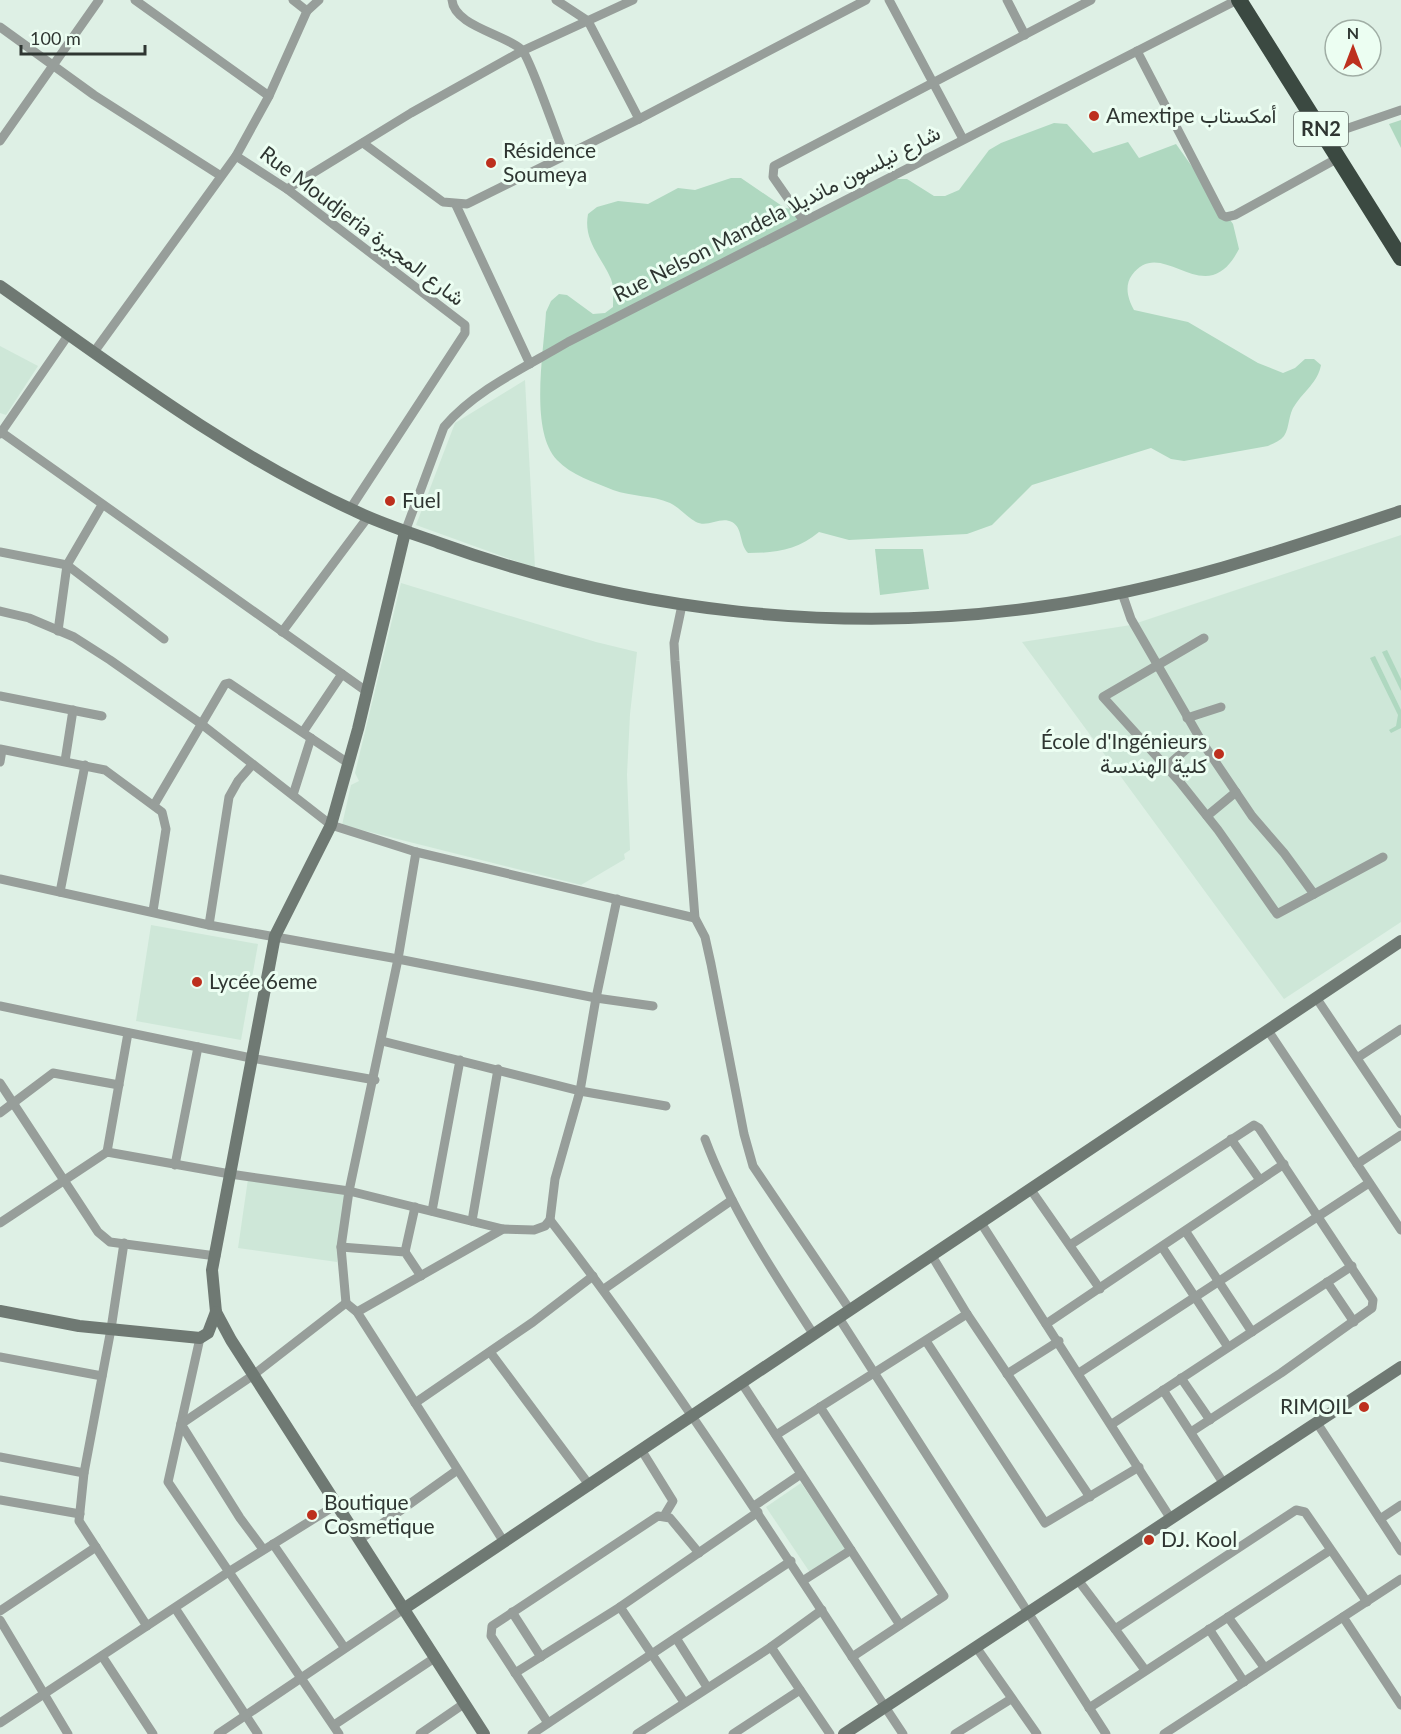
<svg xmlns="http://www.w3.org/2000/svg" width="1401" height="1734" font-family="Lato,Vazirmatn,sans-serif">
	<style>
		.built { fill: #cee7d8 }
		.green { fill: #afd8c0 }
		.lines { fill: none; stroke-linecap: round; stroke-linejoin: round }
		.street { stroke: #979e9a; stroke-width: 9 }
		.secondary { stroke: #6f7973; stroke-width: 12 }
		.highway { stroke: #3b4941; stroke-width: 16 }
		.poi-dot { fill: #bd301e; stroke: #ecfef2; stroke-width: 2 }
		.labels { text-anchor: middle; stroke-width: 6; stroke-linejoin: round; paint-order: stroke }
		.shield { fill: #ecfef2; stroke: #68726c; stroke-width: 1.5 }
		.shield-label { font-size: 20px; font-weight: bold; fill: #2f3632 }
		.poi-label { font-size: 21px; fill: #2f3632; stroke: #ecfef2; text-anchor: start }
		.street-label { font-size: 21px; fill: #2f3632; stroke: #ecfef2 }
	</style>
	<rect width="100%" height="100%" fill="#def0e5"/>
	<g class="built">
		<path d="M0,346l38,20 -32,49 -6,-2z"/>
		<path d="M525,380l10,188 -119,-43 39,-102z"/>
		<path d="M1401,535v387l-117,77 -262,-357 109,-17z"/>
		<path d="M401,583l195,59 41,10 -7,62 -3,61 3,75 -6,4 1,5 -44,26 -239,-60 9,-40 8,-4 -4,-8z"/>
		<path d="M151,925l107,19 -17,96 -105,-19z"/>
		<path d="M248,1179l99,14 -10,69 -99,-14z"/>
		<path d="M801,1483l46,67 -36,24 -45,-67z"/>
	</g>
	<g class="green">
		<path d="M1401,120v28l-12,-24z"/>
		<path d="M1054,123l13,1 26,29 35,-11 11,16 37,-14 57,80 6,25c-6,11 -13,22 -26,26 -27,8 -58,-32 -81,0 -8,11 -4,24 2,35l54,12 70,41 25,10 12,-5 10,-9h9l7,6c-3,17 -17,26 -26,40 -7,9 -5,22 -11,31 -4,5 -10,7 -16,10l-84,15 -13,-2 -20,-11 -119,37 -40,40 -25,9 -118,6 -30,-8c-21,18 -44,21 -71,21 -9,-9 -5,-25 -16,-31 -12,-6 -24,6 -36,0 -9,-5 -16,-14 -26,-19 -18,-8 -38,-6 -57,-13 -19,-8 -42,-15 -56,-30 -28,-30 -13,-109 -11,-148l5,-11 8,-7 8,1 26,19 12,-1 8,-6c0,-9 1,-20 -2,-28 -10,-23 -28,-38 -23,-65l9,-7 21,-6 30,3 30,-16 17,2 36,-12h10l44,30 32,5 76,-34h14l27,17h11l14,-6 30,-40 12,-7z"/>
		<path d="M875,549h48l6,40 -49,6z"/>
		<path d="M1387,650l14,29v12l-19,-39z"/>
		<path d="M1375,656l26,54v18l-10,5 -2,-3 7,-4 2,-11 -28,-57z"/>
	</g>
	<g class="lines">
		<g class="street">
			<path d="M135,0l134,96"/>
			<path d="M293,0l14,11"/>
			<path d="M452,0c2,26 53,34 70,50 8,8 35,87 42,104"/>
			<path d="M556,0l32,21 51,98"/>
			<path d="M889,0l74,139"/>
			<path d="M1007,0l18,35"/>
			<path d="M0,27l94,68 127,81"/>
			<path d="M1137,51l85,164 4,2 9,-2 103,-57"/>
			<path d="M1325,136l76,-26"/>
			<path d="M0,141l99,-141"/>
			<path d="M363,143l80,59 24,2 172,-85 227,-119"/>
			<path d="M236,156l51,33 178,136v8l-115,176"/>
			<path d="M287,189l124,-76 111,-62 111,-51"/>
			<path d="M456,205l74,159"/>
			<path d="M803,220l-30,-43 1,-11 317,-166"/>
			<path d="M94,352l142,-196 33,-60 38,-85 12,-11"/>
			<path d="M1,432l365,259"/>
			<path d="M0,434l69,-100"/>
			<path d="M405,532l39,-105c31,-37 82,-60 124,-85l669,-342"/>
			<path d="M0,552l67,13 97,74"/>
			<path d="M1122,593l9,26 71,123 50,74 32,37 30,41"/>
			<path d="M682,605l-8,38 1,18 20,257 10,19 6,27 33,170 9,32 97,144"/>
			<path d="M0,611l29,7 45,19 36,23 90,63 131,102 85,27 279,66"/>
			<path d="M58,631l9,-66 35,-60"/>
			<path d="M282,632l86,-115"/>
			<path d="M1204,638l-101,59 76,84 39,49 59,84 106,-57"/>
			<path d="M0,696l102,20"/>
			<path d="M1187,718l34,-11"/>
			<path d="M303,732l39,-58"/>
			<path d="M0,749l105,21 57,42 4,17 -13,82"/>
			<path d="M65,761l8,-51"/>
			<path d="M0,762l2,-12"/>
			<path d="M1166,767l33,-29"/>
			<path d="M293,795l18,-57"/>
			<path d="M154,805l71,-121 4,-1 119,80"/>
			<path d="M1207,816l29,-24"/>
			<path d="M416,852l-18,107 198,39 57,8"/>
			<path d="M0,879l209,46 189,34 -49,232 -8,56 5,56"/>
			<path d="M60,892l25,-127"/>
			<path d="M209,925l20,-128 9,-16 14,-16"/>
			<path d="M1317,999l84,125"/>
			<path d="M0,1006l251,52 124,22"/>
			<path d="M1269,1032l132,198"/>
			<path d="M382,1041l198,50 86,15"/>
			<path d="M1357,1058l44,-29"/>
			<path d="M0,1083l98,149 12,10 106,14"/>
			<path d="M0,1113l53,-40 66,12"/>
			<path d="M705,1139c26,70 68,133 109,196"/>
			<path d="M1231,1139l29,41"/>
			<path d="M107,1152l21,-119"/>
			<path d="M1357,1164l44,-29"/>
			<path d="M175,1165l23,-118"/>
			<path d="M1031,1190l69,99"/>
			<path d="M432,1211l28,-151"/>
			<path d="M550,1220l5,-41 25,-88 16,-93 21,-99"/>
			<path d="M472,1221l26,-152"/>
			<path d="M0,1223l107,-71 123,22 119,17 154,38"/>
			<path d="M981,1223l190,296"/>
			<path d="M1186,1232l66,100"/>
			<path d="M124,1243l-13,86 -27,144 -5,48 68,105"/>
			<path d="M1070,1245l184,-120 5,3 114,172 -1,8 -91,65 -90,59"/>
			<path d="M341,1247l64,5 16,24"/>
			<path d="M1162,1247l66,100"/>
			<path d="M405,1252l10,-45"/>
			<path d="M932,1256l35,58 123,183"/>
			<path d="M1327,1282l27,40"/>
			<path d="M604,1289l128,-89"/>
			<path d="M357,1312l146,-83 31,1 11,-4 5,-6c127,164 238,341 353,514"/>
			<path d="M839,1318l267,416"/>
			<path d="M1046,1324l238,-160"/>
			<path d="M200,1338l-32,144 171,252"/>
			<path d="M926,1341l119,182 94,-56"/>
			<path d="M490,1352l100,134"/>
			<path d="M0,1357l102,19"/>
			<path d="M1079,1373l290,-190"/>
			<path d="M1007,1374l52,-33"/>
			<path d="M1181,1378l29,42"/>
			<path d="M743,1385l157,240"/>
			<path d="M1163,1390l61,94"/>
			<path d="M415,1403l118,-81 60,-46"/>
			<path d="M820,1407l124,189 -92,61"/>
			<path d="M1317,1423l84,128"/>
			<path d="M1112,1424l240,-158"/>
			<path d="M776,1435l191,-121"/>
			<path d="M642,1451l31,50 -9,15"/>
			<path d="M0,1457l84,16"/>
			<path d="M0,1500l80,14"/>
			<path d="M754,1506l47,-32"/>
			<path d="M1380,1519l21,-14"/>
			<path d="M359,1540l97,-69"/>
			<path d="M273,1544l71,103"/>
			<path d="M263,1549l-23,-31 -59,-94 71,-48 94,-73 11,9 147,230"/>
			<path d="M804,1580l47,-30"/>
			<path d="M1078,1580l37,49"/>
			<path d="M620,1607l64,95"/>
			<path d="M175,1608l83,126"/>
			<path d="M0,1611l96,-64"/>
			<path d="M512,1612l29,45"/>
			<path d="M1228,1617l36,50"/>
			<path d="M1343,1617l58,88"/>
			<path d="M0,1620l68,114"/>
			<path d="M1209,1629l35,53"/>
			<path d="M676,1638l31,49"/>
			<path d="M771,1647l51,-37"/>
			<path d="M976,1647l61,87"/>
			<path d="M102,1656l51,78"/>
			<path d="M1145,1670l-30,-41 181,-119 9,2 62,90"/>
			<path d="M515,1673l105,-66 138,-95"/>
			<path d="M1089,1708l240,-157"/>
			<path d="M0,1723l230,-152 106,-66"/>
			<path d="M548,1723l-57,-87 1,-10 166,-110 12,2 29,35"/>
			<path d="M334,1725l102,-68"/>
			<path d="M218,1734l187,-126"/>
			<path d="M420,1734l45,-31"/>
			<path d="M532,1734l259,-173"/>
			<path d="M637,1734l134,-87 59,87"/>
			<path d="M733,1734l67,-44"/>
			<path d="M955,1734l56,-35"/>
			<path d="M1164,1734l237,-155"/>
		</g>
		<g class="secondary">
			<path d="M0,286c114,80 227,167 355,225 27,13 56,22 84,32 192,69 404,93 607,63 122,-17 238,-56 355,-95"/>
			<path d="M405,532l-47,197 -27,96 -56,111 -63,334 4,42 15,28 253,394"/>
			<path d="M0,1311l79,15 121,12 8,-5 8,-21"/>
			<path d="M405,1608l996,-667"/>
			<path d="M844,1734l557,-367"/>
		</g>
		<path class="highway" d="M1239,0l162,258"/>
	</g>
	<g class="poi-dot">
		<circle cx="1094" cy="116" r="6"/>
		<circle cx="491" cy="163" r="6"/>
		<circle cx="390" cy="501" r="6"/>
		<circle cx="1219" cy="754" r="6"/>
		<circle cx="197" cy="982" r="6"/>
		<circle cx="1364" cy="1407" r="6"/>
		<circle cx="312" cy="1515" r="6"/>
		<circle cx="1149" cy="1540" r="6"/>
	</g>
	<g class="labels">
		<rect class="shield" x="1294" y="112" width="54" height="34" rx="4.5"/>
		<g class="shield-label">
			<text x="1321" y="136">RN2</text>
		</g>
		<g class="poi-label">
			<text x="1106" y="123">Amextipe أمكستاب</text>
			<text x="503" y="158">Résidence<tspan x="503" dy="24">Soumeya</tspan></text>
			<text x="402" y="508">Fuel</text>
			<text x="1207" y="749" text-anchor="end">École d'Ingénieurs<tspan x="1207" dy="24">كلية الهندسة</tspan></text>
			<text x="209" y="989">Lycée 6eme</text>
			<text x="1352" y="1414" text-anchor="end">RIMOIL</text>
			<text x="324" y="1510">Boutique<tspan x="324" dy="24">Cosmetique</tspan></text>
			<text x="1161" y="1547">DJ. Kool</text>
		</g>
		<g class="street-label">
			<text transform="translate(777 214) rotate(-27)" y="7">Rue Nelson Mandela شارع نيلسون مانديلا</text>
			<text transform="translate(362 226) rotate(37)" y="7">Rue Moudjeria شارع المجيرة</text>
		</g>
	</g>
	<g transform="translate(1353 48)"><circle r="28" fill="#ecfef2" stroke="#a0aea5" stroke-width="1.5"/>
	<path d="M0-4.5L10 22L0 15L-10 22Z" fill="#bd301e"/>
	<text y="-9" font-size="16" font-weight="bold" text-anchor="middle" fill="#2f3632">N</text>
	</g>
	<path d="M21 45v9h124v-9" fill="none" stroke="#2f3632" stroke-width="3"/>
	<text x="30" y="45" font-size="18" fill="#2f3632" stroke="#ecfef2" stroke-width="4.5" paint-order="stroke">100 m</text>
</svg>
